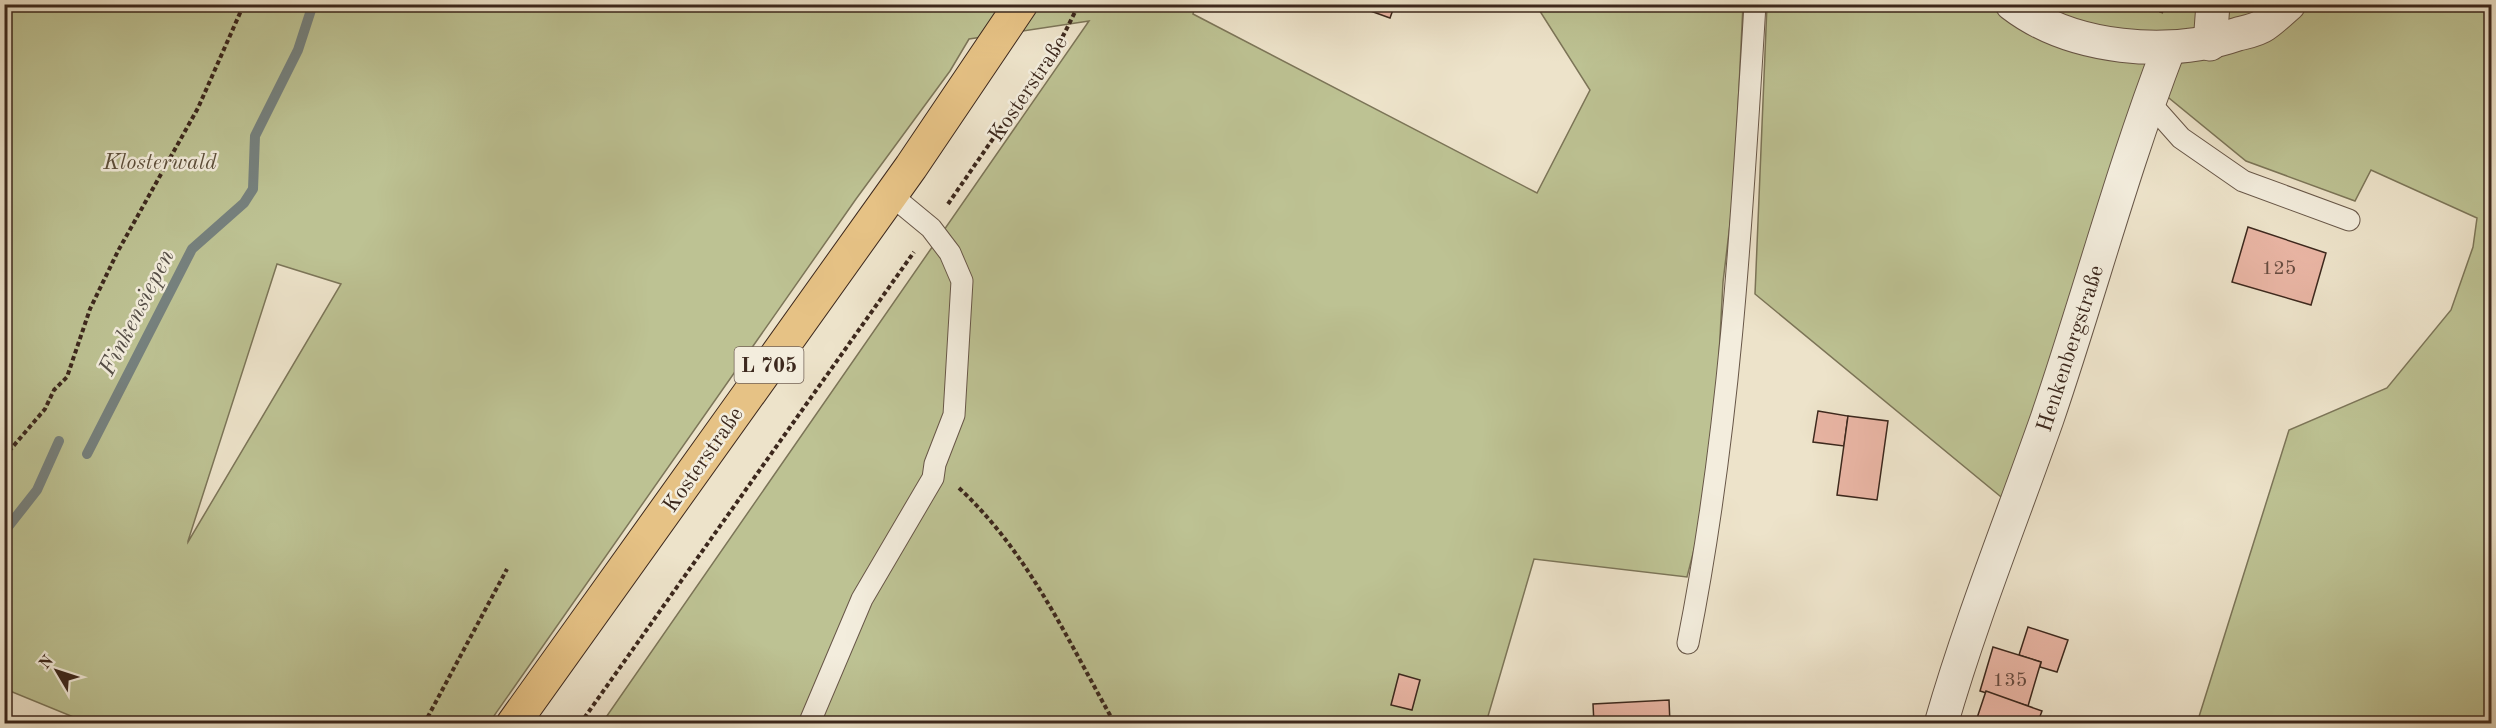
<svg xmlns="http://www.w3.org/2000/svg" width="2496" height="728" font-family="'Old Standard TT',serif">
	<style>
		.green { fill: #bdc293; stroke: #7c7558; stroke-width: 1.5; fill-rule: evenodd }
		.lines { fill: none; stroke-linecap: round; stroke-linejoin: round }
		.stream { stroke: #76817e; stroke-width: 10 }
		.building { fill: #e9b5a4; stroke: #3c281d; stroke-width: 1.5 }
		.service-casing { stroke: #685748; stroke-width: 23 }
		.minor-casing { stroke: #685748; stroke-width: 35 }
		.primary-casing { stroke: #3c281d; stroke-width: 35 }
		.path { stroke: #3c281d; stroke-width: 4; stroke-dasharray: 4.5 3; stroke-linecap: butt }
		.service { stroke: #f3eddd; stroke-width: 21 }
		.minor { stroke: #f3eddd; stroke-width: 33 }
		.primary { stroke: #e6c285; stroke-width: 33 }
		.labels { text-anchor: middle; stroke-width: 5; stroke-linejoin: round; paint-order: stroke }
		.number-label { font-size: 20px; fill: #674b3f }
		.shield { fill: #f3eddd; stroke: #736357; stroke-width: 1.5 }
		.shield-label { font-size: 21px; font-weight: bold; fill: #3c281d }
		.street-label { font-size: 22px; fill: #3c281d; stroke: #f3eddd }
		.park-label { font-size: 22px; font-style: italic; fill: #5c4e3a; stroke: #f3eddd }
		.water-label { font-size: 24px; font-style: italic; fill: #544d46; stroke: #f3eddd }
	</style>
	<rect width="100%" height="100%" fill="#ede3ca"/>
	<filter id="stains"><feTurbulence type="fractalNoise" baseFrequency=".00333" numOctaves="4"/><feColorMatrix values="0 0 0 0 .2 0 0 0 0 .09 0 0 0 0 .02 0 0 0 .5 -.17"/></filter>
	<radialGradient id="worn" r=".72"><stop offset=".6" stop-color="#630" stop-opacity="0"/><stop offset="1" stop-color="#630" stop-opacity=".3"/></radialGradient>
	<g class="green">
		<path d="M4,5h1191l-2,9 344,179 53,-103 -54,-85h207l-9,186 -11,91 -7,128 -9,89 -20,78 -153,-18 -48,164h-884l487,-702 -120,18 -19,32 -94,128 -367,524h-401l-83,-34zM277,264l64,20 -153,258v-1z"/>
		<path d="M1767,5h724v718h-294l92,-293 98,-42 64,-78 22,-63 4,-29 -106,-48 -16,31 -109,-40 -104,-85 -136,425 -251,-207z"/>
	</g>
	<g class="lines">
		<g class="stream">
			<path d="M87,454l105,-205 52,-46 9,-14 2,-53 43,-86 15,-46"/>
			<path d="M4,532l33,-42 22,-49"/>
		</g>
	</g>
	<g class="building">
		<path d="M1351,4h44l-5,14z"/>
		<path d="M2248,227l78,26 -15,52 -79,-23z"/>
		<path d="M1818,411l30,5 -4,30 -31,-4z"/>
		<path d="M1848,416l40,5 -11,79 -40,-5z"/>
		<path d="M2028,627l40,13 -11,32 -17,-5 1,-5 -22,-7z"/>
		<path d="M1993,647l48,15 -13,44 -48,-15z"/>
		<path d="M1399,674l21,6 -8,30 -21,-5z"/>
		<path d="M1986,691l56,20 -5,13h-62z"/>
		<path d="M1669,700l1,24h-76l-1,-20z"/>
	</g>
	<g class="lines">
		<defs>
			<g id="service">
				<path d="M2149,102l32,36 62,43 106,39"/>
				<path d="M1688,643c42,-211 54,-424 67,-639"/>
				<path d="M809,724l53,-125 71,-121 2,-14 19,-49 8,-134 -12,-28 -19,-25 -40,-33"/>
			</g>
			<g id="minor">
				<path d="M2012,4c60,46 157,54 226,30 8,-2 19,-4 26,-9 9,-6 17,-14 25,-21"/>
				<path d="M2210,44l3,-40"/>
				<path d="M1941,724c30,-104 70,-203 106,-305 42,-123 75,-249 122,-371"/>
			</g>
			<path id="primary" d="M513,724l398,-557 110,-163"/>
		</defs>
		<use href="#service" class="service-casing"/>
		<use href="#minor" class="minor-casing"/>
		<use href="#primary" class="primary-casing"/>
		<g class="path">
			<path d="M2161,13l2,-9"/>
			<path d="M948,204l113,-164 18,-36"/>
			<path d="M4,457l41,-48 9,-19 13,-13 23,-68 28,-58 80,-143 46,-104"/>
			<path d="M959,488c70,65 109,153 156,236"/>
			<path d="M424,724l83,-155"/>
			<path d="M580,724l334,-472"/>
		</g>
		<use href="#service" class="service"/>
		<use href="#minor" class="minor"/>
		<use href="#primary" class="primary"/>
	</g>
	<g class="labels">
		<g class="number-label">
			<text x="2279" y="274">125</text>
			<text x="2010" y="686">135</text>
		</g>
		<rect class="shield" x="734.5" y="347" width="69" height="36" rx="4.5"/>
		<g class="shield-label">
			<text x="769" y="372">L 705</text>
		</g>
		<g class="street-label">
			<text transform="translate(1027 88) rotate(-56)" y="8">Kosterstraße</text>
			<text transform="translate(2069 348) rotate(-72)" y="8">Henkenbergstraße</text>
			<text transform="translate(702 459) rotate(-55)" y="8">Kosterstraße</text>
		</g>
		<g class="park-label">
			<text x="160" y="169">Klosterwald</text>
		</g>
		<g class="water-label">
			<text transform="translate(136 312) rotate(-63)" y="8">Finkensiepen</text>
		</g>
	</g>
	<rect width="2496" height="728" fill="none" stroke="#ede3ca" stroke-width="24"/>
	<rect x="6" y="6" width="2484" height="716" fill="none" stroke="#3c281d" stroke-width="3"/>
	<rect x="12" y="12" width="2472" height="704" fill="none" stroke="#3c281d" stroke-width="1.5"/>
	<g transform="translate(57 671) rotate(309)" stroke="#f3eddd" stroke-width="4.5" paint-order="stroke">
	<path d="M0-4.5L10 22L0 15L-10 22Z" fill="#3c281d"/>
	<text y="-9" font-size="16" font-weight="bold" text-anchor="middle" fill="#3c281d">N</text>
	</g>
	<rect width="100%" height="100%" filter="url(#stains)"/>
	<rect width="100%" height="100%" fill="url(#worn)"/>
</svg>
